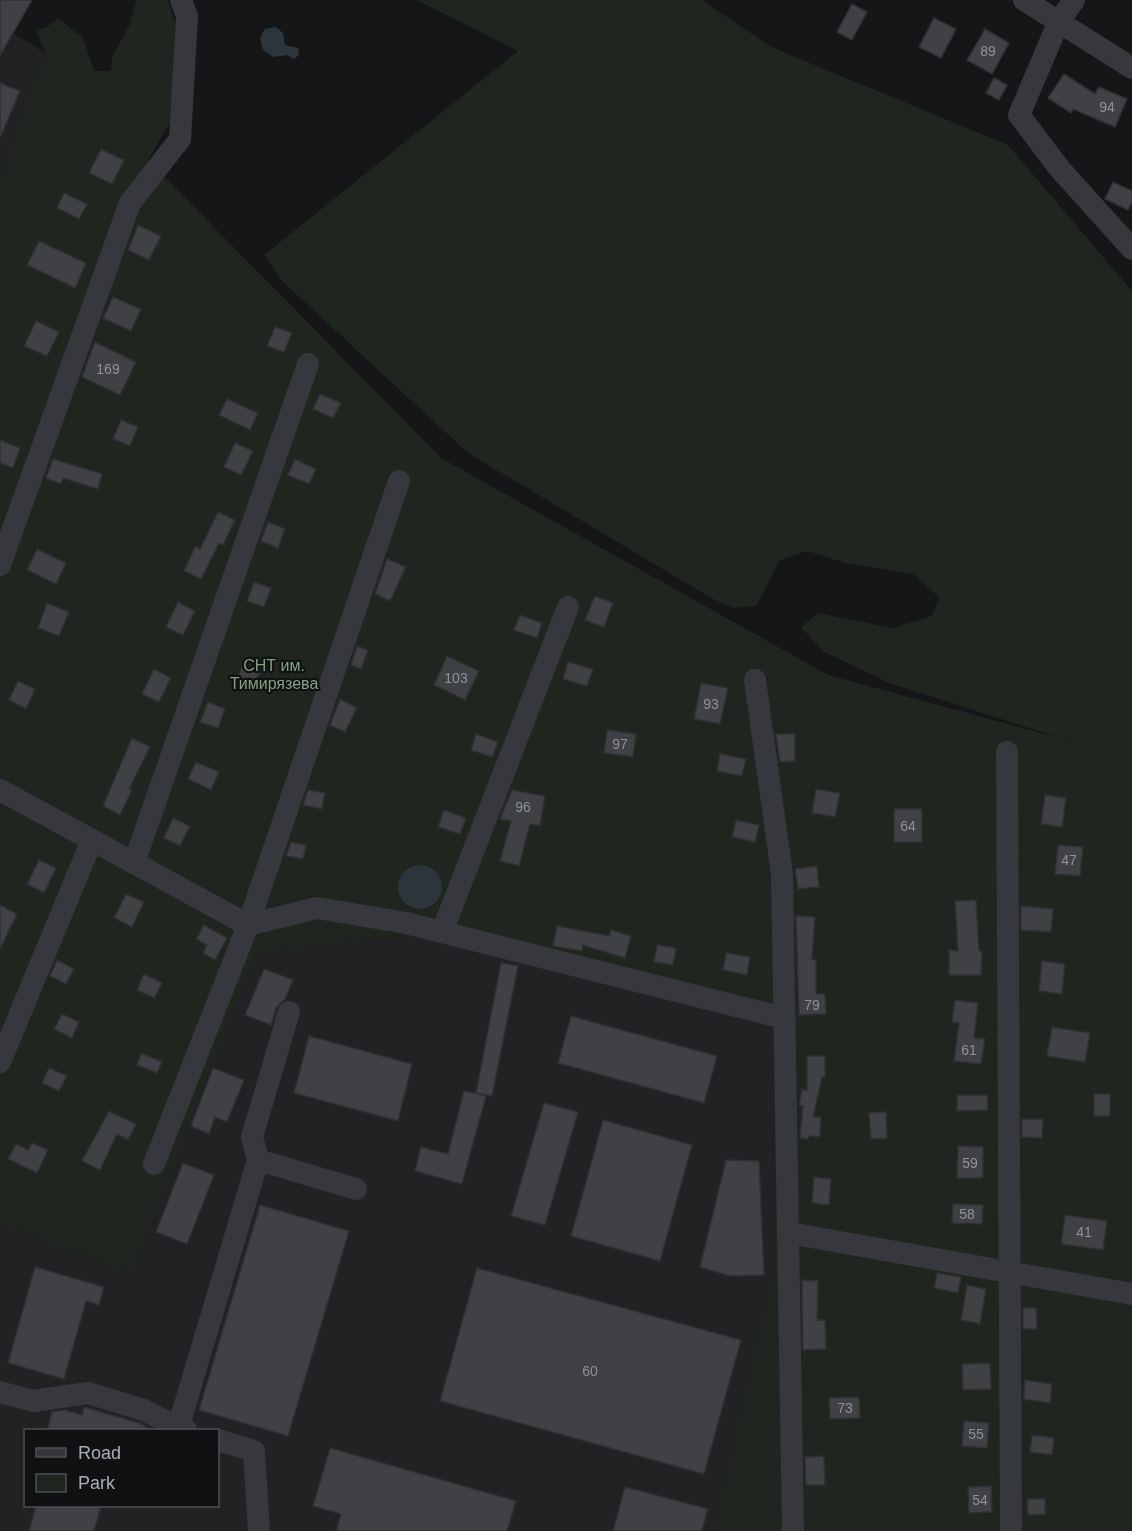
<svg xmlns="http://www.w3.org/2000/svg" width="1132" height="1531" font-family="Helvetica,sans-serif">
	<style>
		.built { fill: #222225; fill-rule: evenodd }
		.green { fill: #1e261f }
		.water { fill: #2c353c }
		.building { fill: #404145; stroke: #303034; stroke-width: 1.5 }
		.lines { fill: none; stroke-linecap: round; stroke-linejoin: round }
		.minor { stroke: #37383d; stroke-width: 22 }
		.labels { text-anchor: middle; stroke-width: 4.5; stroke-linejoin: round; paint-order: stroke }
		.number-label { font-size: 14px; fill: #8e929b }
		.park-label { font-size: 16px; fill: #7fa381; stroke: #111113 }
	</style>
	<rect width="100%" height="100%" fill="#161618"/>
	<g class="built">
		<path d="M0,25l45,28 -45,127z"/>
		<path d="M406,934l367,92 1,248 -59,257h-715v-307l130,50 125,-321zM26,1430h192v76h-192z"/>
	</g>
	<path class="green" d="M136,0h32l7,25 -2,93 -25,42 293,298 387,217 239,65 -178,-57 -66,-32 -22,-24 17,-14 75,15 39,-12 7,-19 -26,-23 -67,-11 -39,-12 -27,9 -24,46 -23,2 -22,-10 -243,-145 -185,-171 -19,-27 254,-204 -101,-51h285l69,47 237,98 124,146v1240h-417l59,-257 -1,-247 -367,-93 -150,19 -126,321 -130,-50v-1044l45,-127 -9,-23 11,-3 11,-9 25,20 11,33h17l1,-14 18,-33z"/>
	<g class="water">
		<path d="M276,27l7,6 2,12 13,3 1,7 -5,4 -7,-4 -14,2 -10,-7 -3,-12 5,-9z"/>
		<circle cx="420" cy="887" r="22"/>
	</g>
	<g class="building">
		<path d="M0,0h32l-32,56z"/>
		<path d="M852,4l15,8 -15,28 -15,-8z"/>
		<path d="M934,18l22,11 -15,29 -22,-11z"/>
		<path d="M985,29l24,14 -17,31 -25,-14z"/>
		<path d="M1064,74l31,20 4,-7 28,12 -12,28 -42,-18 -2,4 -23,-15z"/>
		<path d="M994,78l13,7 -8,15 -13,-7z"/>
		<path d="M0,83l20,8 -20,47z"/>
		<path d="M101,149l23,11 -12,24 -23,-11z"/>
		<path d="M1113,182l19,9v10l-4,9 -23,-11z"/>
		<path d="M64,193l23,11 -8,15 -22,-11z"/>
		<path d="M138,225l23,11 -12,24 -21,-10z"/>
		<path d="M39,241l47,22 -11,25 -48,-23z"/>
		<path d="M113,297l28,12 -10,22 -28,-13z"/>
		<path d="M36,321l23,11 -12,24 -23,-10z"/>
		<path d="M275,327l17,6 -8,19 -17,-6z"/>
		<path d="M95,342l41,20 -16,33 -38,-18z"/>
		<path d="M320,394l21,9 -8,15 -20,-9z"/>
		<path d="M227,399l31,14 -8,17 -31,-15z"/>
		<path d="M121,420l17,7 -8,19 -17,-7z"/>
		<path d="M0,440l20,8 -7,20 -13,-5z"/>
		<path d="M235,443l18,8 -12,24 -17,-8z"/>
		<path d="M53,459l49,15 -4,15 -35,-11 -2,6 -15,-6z"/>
		<path d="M295,459l21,10 -7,15 -21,-9z"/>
		<path d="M218,512l17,8 -12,25 -4,-2 -18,36 -17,-8 11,-24 5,2z"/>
		<path d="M268,522l17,7 -7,19 -17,-7z"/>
		<path d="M37,549l29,14 -10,21 -29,-14z"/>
		<path d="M387,559l19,8 -16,34 -15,-7z"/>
		<path d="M254,582l17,6 -7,19 -17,-6z"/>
		<path d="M595,596l18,7 -9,24 -19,-7z"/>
		<path d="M178,602l17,9 -12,24 -17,-8z"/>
		<path d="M47,603l22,9 -10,24 -21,-8z"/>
		<path d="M520,615l22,8 -5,15 -23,-8z"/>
		<path d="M357,646l11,4 -7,19 -10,-4z"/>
		<path d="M447,656l32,15 -14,29 -31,-15z"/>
		<path d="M568,662l25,7 -6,17 -24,-7z"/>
		<path d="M242,666l18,7 -8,19 -17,-7z"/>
		<path d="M154,669l17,9 -12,24 -17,-8z"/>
		<path d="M18,681l17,8 -9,20 -17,-9z"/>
		<path d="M701,683l27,5 -8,36 -26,-5z"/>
		<path d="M340,699l17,9 -12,24 -15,-7z"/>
		<path d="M208,702l17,7 -7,19 -18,-6z"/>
		<path d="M607,730l29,4 -3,23 -29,-4z"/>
		<path d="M476,734l22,8 -6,15 -21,-7z"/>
		<path d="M776,734h19v27l-15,1z"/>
		<path d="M132,738l18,9 -21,42 3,1 -12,25 -17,-9z"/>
		<path d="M720,754l26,5 -4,17 -25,-5z"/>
		<path d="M196,762l23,10 -8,18 -23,-11z"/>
		<path d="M816,789l24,4 -5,24 -23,-4z"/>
		<path d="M308,790l17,3 -3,16 -19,-4z"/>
		<path d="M512,790l33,6 -5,30 -10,-2 -11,42 -19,-5 11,-40 -11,-2z"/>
		<path d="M1045,795l21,3 -4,29 -21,-3z"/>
		<rect x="894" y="809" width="28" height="33"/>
		<path d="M444,810l22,8 -6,16 -22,-7z"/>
		<path d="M173,818l17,8 -10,20 -16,-8z"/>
		<path d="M736,820l23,5 -4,17 -23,-5z"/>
		<path d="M291,842l15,3 -3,14 -17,-3z"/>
		<path d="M1058,845l25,2 -3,29 -25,-2z"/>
		<path d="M39,860l17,8 -12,25 -17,-9z"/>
		<path d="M817,866l2,21 -21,2 -3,-20z"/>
		<path d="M126,894l18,8 -12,25 -18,-9z"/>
		<path d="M976,900l3,51h3l-1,24h-32v-25l9,1 -3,-50z"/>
		<path d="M0,905l17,9 -17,35z"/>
		<path d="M1021,906l32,3 -2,23 -30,-2z"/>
		<path d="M796,916l19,1 -3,42 4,1v34h9l1,20 -27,1z"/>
		<path d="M204,925l23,13 -12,22 -12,-7 4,-8 -11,-6z"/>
		<path d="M557,926l52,10 2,-6 20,6 -6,22 -42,-13 -1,6 -29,-5z"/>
		<path d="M657,945l19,3 -3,17 -19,-3z"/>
		<path d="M726,953l24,4 -3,18 -24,-5z"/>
		<path d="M57,960l17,9 -8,15 -16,-8z"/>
		<path d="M1042,961l23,3 -3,30 -23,-3z"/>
		<path d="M501,963l17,3 -26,130 -16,-3z"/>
		<path d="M264,969l29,11 -8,19 -9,9 -5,17 -26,-10z"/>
		<path d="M144,974l18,9 -8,15 -17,-8z"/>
		<path d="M955,1000l23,3 -4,35 11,1 -4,25 -27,-3 5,-38 -7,-1z"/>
		<path d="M62,1014l17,8 -7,16 -18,-9z"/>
		<path d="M571,1016l146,40 -13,47 -146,-40z"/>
		<path d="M1052,1027l38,6 -5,29 -38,-6z"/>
		<path d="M309,1036l103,28 -14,57 -104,-28z"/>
		<path d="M141,1053l21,9 -5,11 -20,-8z"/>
		<path d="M807,1056h18v21h-3l-9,40h8l-1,20 -11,-1 -1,3 -8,-1 3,-32 -4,-1 3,-16 5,1z"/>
		<path d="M49,1068l18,8 -8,15 -17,-8z"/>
		<path d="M213,1068l31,12 -17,42 -12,-5 -6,17 -18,-8z"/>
		<path d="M464,1091l22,5 -24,88 -47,-13 6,-24 27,7z"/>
		<rect x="1094" y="1094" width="16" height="22"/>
		<path d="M957,1095h30l1,15 -31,1z"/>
		<path d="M544,1103l34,9 -33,113 -34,-9z"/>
		<path d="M109,1111l27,13 -8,16 -11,-6 -17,36 -18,-9z"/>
		<path d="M886,1112l1,26 -16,1 -2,-26z"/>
		<path d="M1022,1119h21l-1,19 -20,-1z"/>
		<path d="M603,1120l89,25 -32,116 -89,-25z"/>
		<path d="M32,1143l16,7 -11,23 -29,-14 8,-15 12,6z"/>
		<path d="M958,1146l25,1v31h-26z"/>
		<path d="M726,1160l33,1 5,114 -34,1 -30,-9z"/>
		<path d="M183,1163l31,12 -27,69 -31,-12z"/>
		<path d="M814,1177l17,2 -2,26 -17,-2z"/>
		<path d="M953,1204l30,1 -1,19 -30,-1z"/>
		<path d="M260,1205l89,26 -61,205 -89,-26z"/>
		<path d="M1065,1215l42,6 -4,29 -42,-6z"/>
		<path d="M35,1267l69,20 -5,18 -13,-4 -22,78 -56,-16z"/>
		<path d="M477,1268l264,72 -37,134 -264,-73z"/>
		<path d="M937,1273l24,4 -3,16 -24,-5z"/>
		<path d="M802,1280l16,1 -1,39h8l1,29 -23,1z"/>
		<path d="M967,1285l19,4 -6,35 -19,-4z"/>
		<path d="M1023,1308h13l1,21h-14z"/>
		<path d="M990,1363l1,26 -28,1 -1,-26z"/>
		<path d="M1025,1380l27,4 -2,19 -26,-4z"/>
		<path d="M859,1397l1,21 -30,1 -1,-21z"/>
		<path d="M84,1407l55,16 15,8h-107l5,-19 13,-2 17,5z"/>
		<path d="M964,1421l25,2 -2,25 -25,-2z"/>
		<path d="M1032,1435l22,3 -2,17 -22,-3z"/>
		<path d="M330,1448l186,53 -9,30h-171l5,-17 -28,-8z"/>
		<path d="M824,1456l1,29h-19l-1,-28z"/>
		<path d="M991,1486l1,26 -23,1 -1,-26z"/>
		<path d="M625,1487l83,22 -6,22h-89z"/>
		<path d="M1027,1499h18v15l-17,1z"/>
		<path d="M36,1506h65l-7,25h-65z"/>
	</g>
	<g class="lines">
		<g class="minor">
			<path d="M1024,0l108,68"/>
			<path d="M1074,0l-15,21 -40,94 40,53 73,81"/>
			<path d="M0,565l130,-362 50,-64 7,-123 -6,-16"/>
			<path d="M755,680l27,194 11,657"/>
			<path d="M1007,752l4,779"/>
			<path d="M0,790l248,135 69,-17 89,15 378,95"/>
			<path d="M134,863l174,-499"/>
			<path d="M442,932l126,-325"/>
			<path d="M0,1062l92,-222"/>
			<path d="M258,1160l-6,-23 37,-125"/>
			<path d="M154,1164l94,-239 151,-444"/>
			<path d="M789,1233l343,61"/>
			<path d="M0,1392l33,9 55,-8 56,17 34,18"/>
			<path d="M186,1430l-8,-2 80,-268 98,29"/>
			<path d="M218,1440l36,11 5,80"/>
		</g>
	</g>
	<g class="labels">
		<g class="number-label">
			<text x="988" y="56">89</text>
			<text x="1107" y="112">94</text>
			<text x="108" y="374">169</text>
			<text x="456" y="683">103</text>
			<text x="711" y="709">93</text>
			<text x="620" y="749">97</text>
			<text x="523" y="812">96</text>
			<text x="908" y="831">64</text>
			<text x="1069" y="865">47</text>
			<text x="812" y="1010">79</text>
			<text x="969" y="1055">61</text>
			<text x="970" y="1168">59</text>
			<text x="967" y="1219">58</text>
			<text x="1084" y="1237">41</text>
			<text x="590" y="1376">60</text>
			<text x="845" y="1413">73</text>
			<text x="976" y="1439">55</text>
			<text x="980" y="1505">54</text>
		</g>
		<g class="park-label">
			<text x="274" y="671">СНТ им.<tspan x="274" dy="18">Тимирязева</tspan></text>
		</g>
	</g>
	<rect x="24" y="1429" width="195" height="78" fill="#111113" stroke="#4d4f55" stroke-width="1.5"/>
	<rect x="36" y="1448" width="30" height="9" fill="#37383d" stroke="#4d4f55" stroke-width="1.5"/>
	<text x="78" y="1459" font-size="18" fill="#a8adb8">Road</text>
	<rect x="36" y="1474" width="30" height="18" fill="#1e261f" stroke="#4d4f55" stroke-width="1.5"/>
	<text x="78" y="1489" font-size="18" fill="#a8adb8">Park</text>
</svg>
